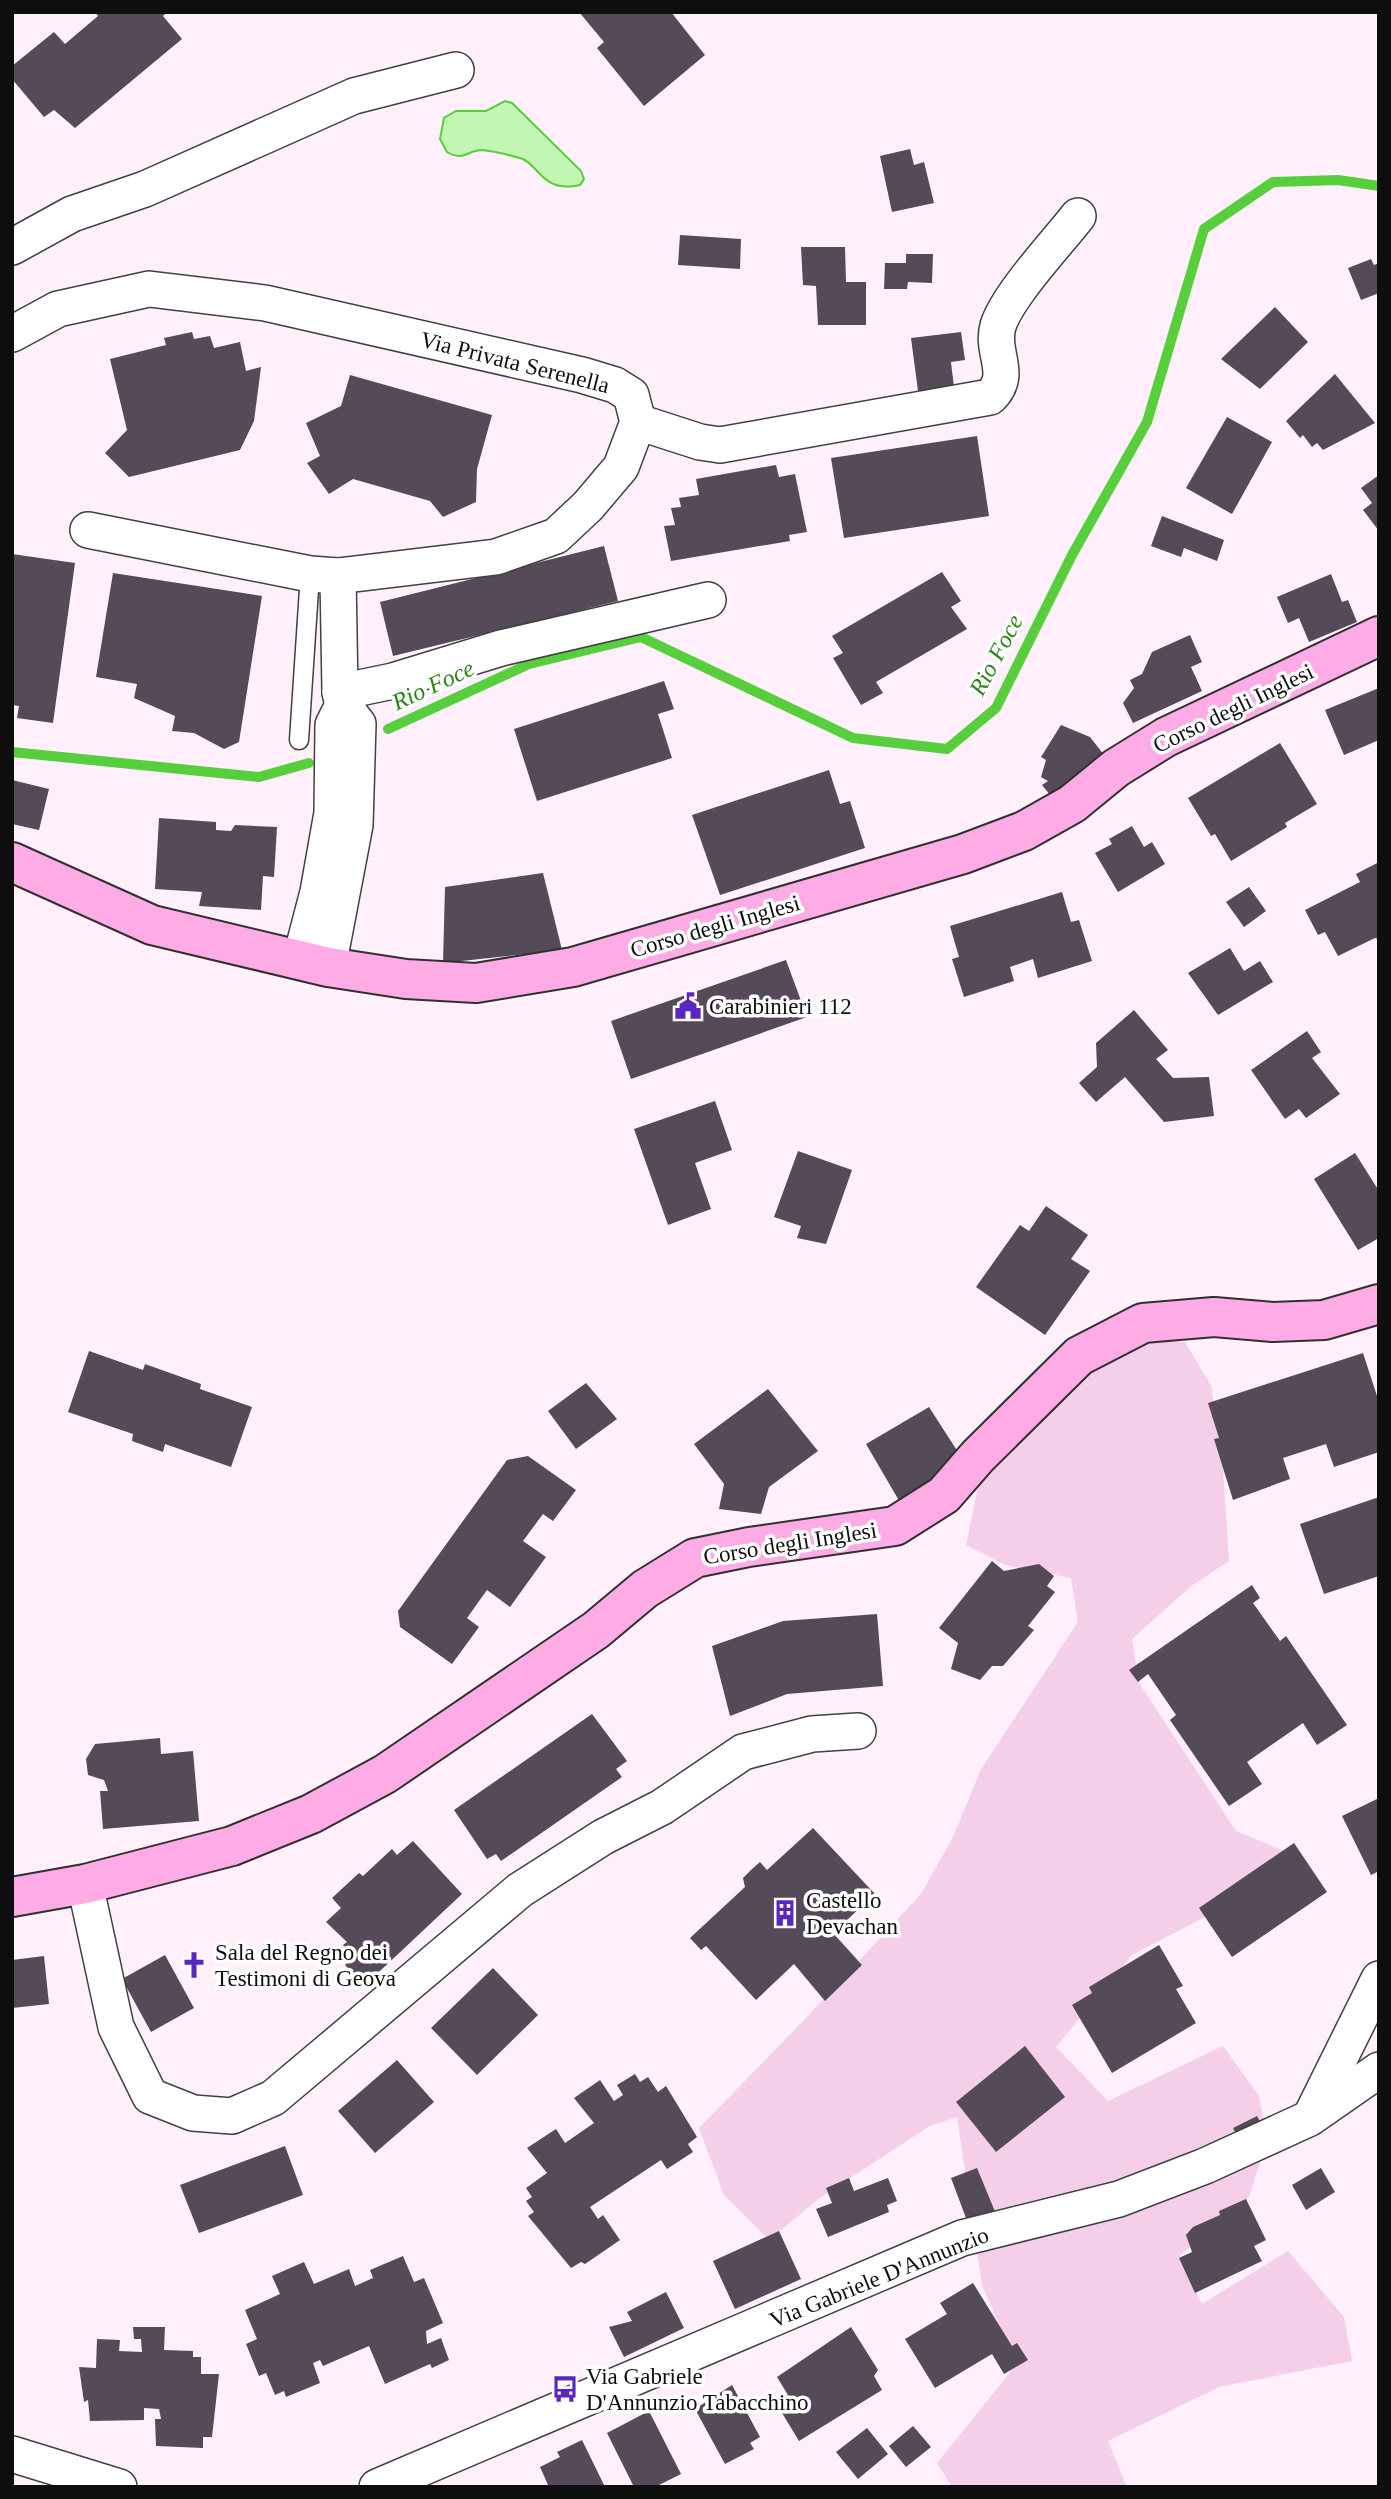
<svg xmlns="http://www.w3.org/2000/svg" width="1391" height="2499" font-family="Georgia,serif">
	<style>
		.farmland { fill: #f5cfe9 }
		.water { fill: #c3f6b4; stroke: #57ce3b; stroke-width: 2 }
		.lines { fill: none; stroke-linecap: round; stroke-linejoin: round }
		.stream { stroke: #57ce3b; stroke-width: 10 }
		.building { fill: #554a57 }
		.lane-casing { stroke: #414141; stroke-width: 21 }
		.street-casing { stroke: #414141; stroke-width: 38 }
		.secondary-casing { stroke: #303030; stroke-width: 42 }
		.lane { stroke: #fff; stroke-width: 18 }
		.street { stroke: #fff; stroke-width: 35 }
		.secondary { stroke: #ffabe6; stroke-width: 38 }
		.labels { text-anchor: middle; stroke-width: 7; stroke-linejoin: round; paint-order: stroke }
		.street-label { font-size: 23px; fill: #0e0e0e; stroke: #fff }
		.poi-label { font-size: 23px; fill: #0e0e0e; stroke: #fff; text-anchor: start }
		.water-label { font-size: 24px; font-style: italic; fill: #278415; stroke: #fff }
	</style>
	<rect width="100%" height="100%" fill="#fff0fc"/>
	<path class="farmland" d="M1107,1338l78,4 26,43 12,83 6,93 -39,26 -58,52 7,44 97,148 62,26 -91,59 -75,39 -76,92 52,54 115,-55 36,50 8,44 -18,57 -70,59 23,48 86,-53 56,66 8,44 -133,26 -111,54 19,46h-175l-15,-24 79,-98 -34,-80 -25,-168 -27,9 -109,71 -52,43 -45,-45 -25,-67 107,-110 115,-124 32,-57 28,-68 97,-147 -7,-44 -66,-13 -39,-20 14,-68z"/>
	<path class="water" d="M505,101l7,2 69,68 3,8 -4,6c-39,9 -41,-22 -60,-27 -11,-3 -26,-7 -38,-8 -14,0 -19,12 -35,2l-7,-13 4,-21 12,-7h30z"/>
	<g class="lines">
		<g class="stream">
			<path d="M388,729l141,-65 112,-27 212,101 94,11 49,-41 76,-153 75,-133 57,-193 69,-47 65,-2 41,6"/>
			<path d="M12,752l247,25 50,-14"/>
		</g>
	</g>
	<g class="building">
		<path d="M95,12h72l-4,4 19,23 -107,89 -21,-18 -10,7 -32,-38v-13l42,-34 11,12 33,-28z"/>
		<path d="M579,12h92l34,43 -61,51 -47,-58 7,-6z"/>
		<path d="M910,149l4,16 10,-3 10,41 -42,9 -12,-56z"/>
		<path d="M680,235l61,4 -1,30 -62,-4z"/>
		<path d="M801,247h44l1,35h20v43h-48l-2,-39 -13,-1z"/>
		<path d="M906,254h27l-1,29 -24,-1 -1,7h-23l1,-26h21z"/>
		<path d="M1371,259l3,6 5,-2v30l-18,7 -13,-32z"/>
		<path d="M1275,307l33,35 -48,47 -39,-30z"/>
		<path d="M192,332l2,7 16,-3 4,12 26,-6 6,29 15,-4 -7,54 -14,29 -111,27 -24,-24 22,-23 -17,-71 56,-14 -2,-7z"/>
		<path d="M961,332l4,28 -14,2 3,25 -36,4 -7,-53z"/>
		<path d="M1335,374l40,49 -52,27 -6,-7 -5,4 -9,-12 -3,3 -14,-17z"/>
		<path d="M350,375l142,40 -15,54 -1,33 -33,15 -13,-16 -77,-22 -24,15 -22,-31 13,-7 -14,-33 35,-17z"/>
		<path d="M1227,417l45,25 -40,72 -46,-26z"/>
		<path d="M977,436l12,80 -145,22 -13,-80z"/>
		<path d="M776,465l3,12 16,-3 12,58 -18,3 1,6 -119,20 -7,-35 11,-1 -4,-17 10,-1 -2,-9 20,-3 -3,-16z"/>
		<path d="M1379,475v56l-16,-21 9,-7 -11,-15z"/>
		<path d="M1162,516l62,24 -7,21 -33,-13 -3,9 -30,-11z"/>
		<path d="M604,546l14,55 -225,55 -13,-54z"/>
		<path d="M12,554l63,9 -22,160 -36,-5 2,-12 -7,-1z"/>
		<path d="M942,572l19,29 -10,6 16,22 -91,53 7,11 -22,12 -28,-47 10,-5 -11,-17z"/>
		<path d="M113,573l149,23 -23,146 -15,7 -30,-16 -22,-2 3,-15 -41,-18 3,-14 -41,-7z"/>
		<path d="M1331,574l11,28 6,-2 9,22 -48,20 -10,-24 -11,5 -11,-26z"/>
		<path d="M1190,635l12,27 -11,5 11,24 -69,32 -10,-20 11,-15 -4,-8 12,-6 10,-22z"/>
		<path d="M664,681l10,28 -16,5 14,44 -135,43 -23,-72z"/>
		<path d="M1379,688v52l-35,15 -19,-45z"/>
		<path d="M1061,725l29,12 18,23 -53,41 -13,-16 6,-4 -7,-4 5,-17 -5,-3z"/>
		<path d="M1280,743l37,61 -32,19 2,4 -56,34 -16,-27 -4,2 -23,-38z"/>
		<path d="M829,770l11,34 10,-3 15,47 -145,47 -28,-80z"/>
		<path d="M12,780l37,9 -10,41 -27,-6z"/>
		<path d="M159,818l57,4v8l15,1 4,-6 42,2 -3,50 -11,-1 -2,34 -62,-4 3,-14 -47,-3z"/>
		<path d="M1132,826l12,21 8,-5 13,22 -47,28 -23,-39 17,-9 -3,-5z"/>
		<path d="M1379,862v77l-4,-1 -37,18 -13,-24 -7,3 -13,-25 55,-28 -4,-8z"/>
		<path d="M543,873l19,77 -119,13 2,-76z"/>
		<path d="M1249,887l17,24 -22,16 -18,-25z"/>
		<path d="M1062,892l9,30 8,-2 13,41 -54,17 -5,-19 -23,8 4,14 -50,16 -12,-38 7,-2 -9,-31z"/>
		<path d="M1230,948l14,23 16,-10 13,21 -55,33 -30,-42z"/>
		<path d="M786,960l21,57 -176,62 -20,-58z"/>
		<path d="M1134,1010l34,40 -12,9 17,19 36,-1 5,39 -50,6 -39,-45 -29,25 -17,-19 18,-16 -1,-24z"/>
		<path d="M1307,1031l14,21 -9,6 28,36 -34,24 -7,-9 -14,10 -34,-49z"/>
		<path d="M715,1101l17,49 -37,13 16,46 -43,16 -34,-96z"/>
		<path d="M798,1151l54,19 -26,74 -29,-6 4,-12 -27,-9z"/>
		<path d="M1355,1153l24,38v47l-21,12 -44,-71z"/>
		<path d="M1046,1206l42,29 -17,24 19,12 -45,64 -69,-48 44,-62 9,6z"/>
		<path d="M89,1351l54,19 2,-6 56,20 -1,5 52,18 -21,60 -66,-23 -2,8 -31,-11 1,-7 -65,-22z"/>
		<path d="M1363,1353l16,49v50l-45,15 -8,-23 -43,14 7,21 -57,21 -19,-61 5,-1 -11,-35z"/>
		<path d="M586,1383l31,36 -41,30 -28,-38z"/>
		<path d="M768,1389l50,62 -49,36 -8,27 -42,-5 5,-25 -30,-40z"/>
		<path d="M929,1407l38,59 -66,38 -35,-60z"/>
		<path d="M528,1456l48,34 -23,31 -10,-7 -20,27 23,16 -36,50 -23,-17 -20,28 12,9 -27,37 -52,-37 -2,-16 109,-151z"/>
		<path d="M1379,1497v79l-55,18 -24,-70z"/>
		<path d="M992,1561l12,10 35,-7 15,12 -7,10 8,6 -27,34 6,4 -31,36h-11l-12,14 -29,-11 7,-26 -19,-15z"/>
		<path d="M1252,1585l8,13 -7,5 27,38 6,-5 61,89 -30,20 -14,-22 -56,39 15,22 -33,22 -59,-86 6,-5 -28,-41 -10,8 -9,-12z"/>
		<path d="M877,1614l6,72 -96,8 -57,22 -18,-70 71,-25z"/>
		<path d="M592,1714l35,47 -11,8 6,8 -121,84 -5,-7 -9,5 -33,-49z"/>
		<path d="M160,1738l1,16 32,-3 6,70 -96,8 -3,-38h8l-4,-11 -16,-5 -2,-16 9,-15z"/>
		<path d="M1379,1798v73l-8,4 -29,-59z"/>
		<path d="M813,1828l62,66 -42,39 29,32 -37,36 -31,-37 -38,36 -50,-54 -5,4 -11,-12 55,-51 -2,-9 8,-8 9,-8 7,8z"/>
		<path d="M413,1841l49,53 -98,92 -19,-21 9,-8 -11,-12 4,-3 -21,-20 15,-14 -9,-10 27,-25 4,3 29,-27 5,6z"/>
		<path d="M1294,1843l33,49 -95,65 -33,-49z"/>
		<path d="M1159,1945l24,41 -7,3 20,34 -84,50 -40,-68 20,-12 -3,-6z"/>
		<path d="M165,1955l29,53 -43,24 -29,-53z"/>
		<path d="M44,1956l5,48 -37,4v-48z"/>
		<path d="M493,1968l45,47 -61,60 -46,-47z"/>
		<path d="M1025,2046l40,51 -69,55 -40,-50z"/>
		<path d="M397,2060l37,42 -59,51 -37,-42z"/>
		<path d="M635,2074l5,8 8,-5 10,15 8,-6 31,51 -9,7 5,8 -26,17 -6,-9 -71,47 8,12 5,-4 17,25 -35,24 -4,-2 -10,6 -43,-52 6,-4 -8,-11 6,-4 -6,-9 21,-15 -20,-25 29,-19 9,14 29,-20 -20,-25 26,-18 14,21 9,-6 -6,-10z"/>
		<path d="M1257,2116l7,13 -24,12 -7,-13z"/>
		<path d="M285,2146l18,49 -104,38 -19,-48z"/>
		<path d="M977,2168l19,46 -27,12 -18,-48z"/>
		<path d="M1321,2168l14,24 -29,18 -14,-25z"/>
		<path d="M849,2178l5,13 34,-13 9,23 -10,4 2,7 -61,25 -12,-28 16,-6 -6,-15z"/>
		<path d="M1246,2199l20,41 -12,6 8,15 -67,32 -16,-35 13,-6 -6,-17 7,-8 27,-12 -1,-4z"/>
		<path d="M779,2231l22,48 -66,30 -22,-48z"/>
		<path d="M403,2256l11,26 10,-4 19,45 -17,8 1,13 14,-6 8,22 -17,8 -2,-4 -45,20 -16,-38 -46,20 -3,-6 -7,3 7,20 -34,14 -2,-6 -9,4 -9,-22 -7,3 -13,-32 11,-5 -12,-29 35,-16 -8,-18 32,-14 10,22 35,-15 6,17 18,-8 -3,-8z"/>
		<path d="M973,2283l39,63 5,-3 11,17 -24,14 -12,-20 -57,34 -30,-49 42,-25 -7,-11z"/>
		<path d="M666,2292l18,36 -60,29 -15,-30 23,-6 -5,-9z"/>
		<path d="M133,2327h32l-1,23 29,1v6h8v17h18l-7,63h-9v11l-47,-2 -1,-27h6l-2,-10 -15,-1v12l-54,1 -2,-21 -4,2 -5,-35 17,1 1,-29 23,1 -1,11 23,1 -1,-13h-7z"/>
		<path d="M851,2327l27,43 -4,6 8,14 -83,51 -23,-38 12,-8 -11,-18z"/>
		<path d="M732,2385l28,52 -10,6 4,6 -29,15 -30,-55z"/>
		<path d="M649,2411l32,63 -26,13h-21l-27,-54z"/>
		<path d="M913,2426l18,21 -25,20 -17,-21z"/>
		<path d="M867,2428l21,26 -30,25 -22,-27z"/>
		<path d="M582,2440l23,47h-56l-9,-20 20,-10 -3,-5z"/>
	</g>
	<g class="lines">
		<defs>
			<path id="lane" d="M299,740l11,-166"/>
			<g id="street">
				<path d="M12,247l60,-33 73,-25 209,-93 102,-26"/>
				<path d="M12,334l46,-25 91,-20 116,14 317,72 33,10 16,10 7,27 -17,45 -33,39 -32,30 -60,21 -158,19 2,116 3,13 15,19 -3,101 -27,142"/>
				<path d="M638,422l62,20 20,3 270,-48c24,-23 0,-44 8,-71 9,-30 59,-83 80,-110"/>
				<path d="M88,530l222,44 28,2"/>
				<path d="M340,692l53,-11 108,-33 207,-48"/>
				<path d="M300,961l18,-69 14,-79 1,-88 10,-20"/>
				<path d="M85,1884l31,143 34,69 43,17 39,3 41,-18 247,-208 83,-53 59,-30 81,-55 69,-18 46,-3"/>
				<path d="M1312,2114l67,-135"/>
				<path d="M12,2454l107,33"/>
				<path d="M377,2487l585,-249 157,-39 86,-33 105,-48 69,-48"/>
			</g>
			<g id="secondary">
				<path d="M12,862l140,63 176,42 78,12 70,4 97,-16 390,-113 61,-23 48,-27 44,-36 50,-31 213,-101"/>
				<path d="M12,1897l73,-13 147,-38 79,-32 74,-40 211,-144 49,-41 50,-31 54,-11 146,-21 49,-31 34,-39 101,-100 64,-33 71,-6 59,5 51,-2 55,-16"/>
			</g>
		</defs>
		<use href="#lane" class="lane-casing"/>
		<use href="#street" class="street-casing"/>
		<use href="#secondary" class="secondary-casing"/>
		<use href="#lane" class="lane"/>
		<use href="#street" class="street"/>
		<use href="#secondary" class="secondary"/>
	</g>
	<defs>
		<symbol id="civic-bare" viewBox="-9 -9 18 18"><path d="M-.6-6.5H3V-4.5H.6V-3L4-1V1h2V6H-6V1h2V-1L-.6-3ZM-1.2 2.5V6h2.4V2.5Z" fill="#5d25c0" stroke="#fff" stroke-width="2.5" paint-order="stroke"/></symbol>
		<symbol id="building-bare" viewBox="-9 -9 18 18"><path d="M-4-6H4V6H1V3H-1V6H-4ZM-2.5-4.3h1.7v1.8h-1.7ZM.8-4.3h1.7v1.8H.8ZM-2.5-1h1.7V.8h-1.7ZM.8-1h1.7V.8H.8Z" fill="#5d25c0" stroke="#fff" stroke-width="2.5" paint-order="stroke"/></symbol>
		<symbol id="church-bare" viewBox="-9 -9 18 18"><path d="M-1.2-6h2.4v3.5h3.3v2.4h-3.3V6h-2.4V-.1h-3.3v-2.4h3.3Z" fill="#5d25c0" stroke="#fff" stroke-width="2.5" paint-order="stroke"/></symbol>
		<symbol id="bus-bare" viewBox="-9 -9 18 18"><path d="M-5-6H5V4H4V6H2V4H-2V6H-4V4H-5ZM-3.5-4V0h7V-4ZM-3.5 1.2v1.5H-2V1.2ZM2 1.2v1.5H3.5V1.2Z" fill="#5d25c0" stroke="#fff" stroke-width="2.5" paint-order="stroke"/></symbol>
	</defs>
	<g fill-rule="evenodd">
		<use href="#civic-bare" x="669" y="987" width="38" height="38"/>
		<use href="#building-bare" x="766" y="1894" width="38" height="38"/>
		<use href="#church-bare" x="175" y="1946" width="38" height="38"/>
		<use href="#bus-bare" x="546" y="2370" width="38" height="38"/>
	</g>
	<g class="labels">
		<g class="street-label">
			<text transform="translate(515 362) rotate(14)" y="8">Via Privata Serenella</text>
			<text transform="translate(1233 708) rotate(-26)" y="8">Corso degli Inglesi</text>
			<text transform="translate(715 926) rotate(-16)" y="8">Corso degli Inglesi</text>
			<text transform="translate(790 1543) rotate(-9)" y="8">Corso degli Inglesi</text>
			<text transform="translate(879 2277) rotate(-22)" y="8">Via Gabriele D'Annunzio</text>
		</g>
		<g class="poi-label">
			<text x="709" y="1014">Carabinieri 112</text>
			<text x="806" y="1908">Castello<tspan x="806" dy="26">Devachan</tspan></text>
			<text x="215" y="1960">Sala del Regno dei<tspan x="215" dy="26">Testimoni di Geova</tspan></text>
			<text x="586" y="2384">Via Gabriele<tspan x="586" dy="26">D'Annunzio Tabacchino</tspan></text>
		</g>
		<g class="water-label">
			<text transform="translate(996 655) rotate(-62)" y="8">Rio Foce</text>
			<text transform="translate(433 685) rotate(-25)" y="8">Rio Foce</text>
		</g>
	</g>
	<rect width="1391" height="2499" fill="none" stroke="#0e0e0e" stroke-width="28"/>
</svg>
